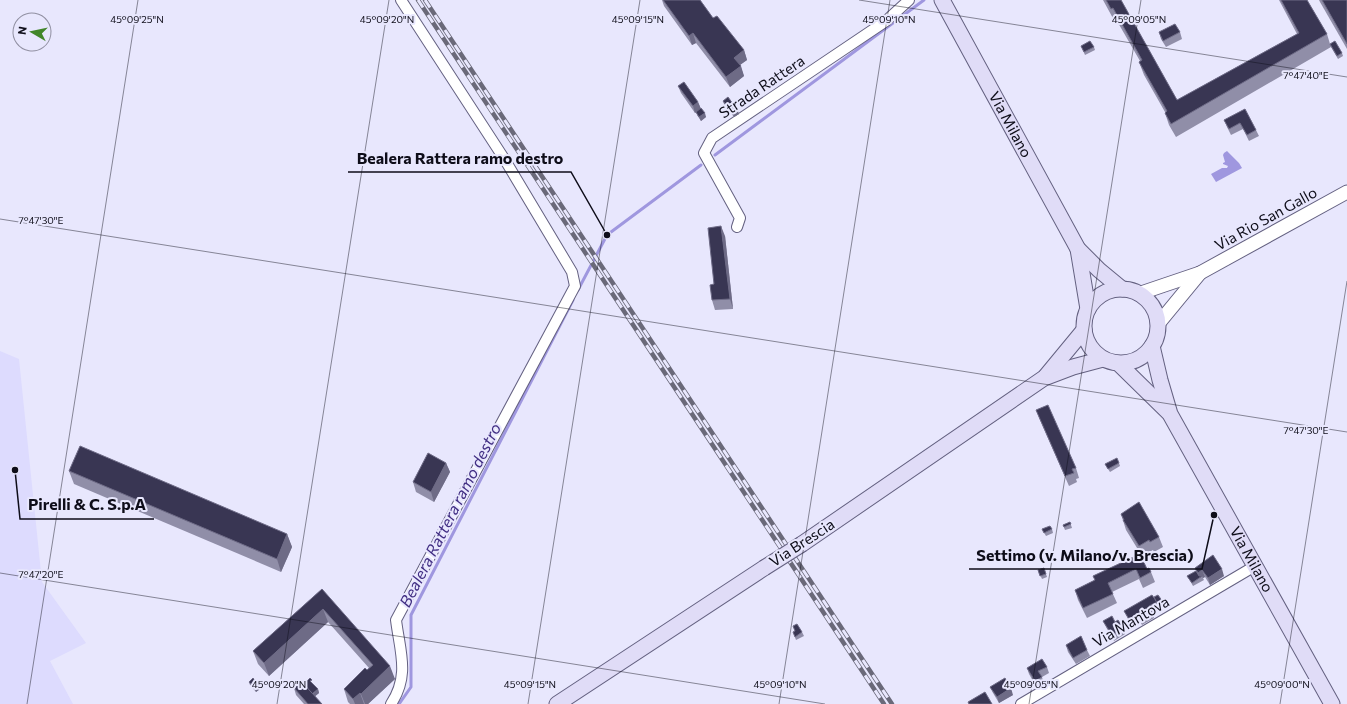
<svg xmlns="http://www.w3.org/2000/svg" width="1347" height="704" font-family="Commissioner,sans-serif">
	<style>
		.built { fill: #dddbfe }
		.water { fill: #9f97df }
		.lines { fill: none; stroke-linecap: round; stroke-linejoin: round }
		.stream { stroke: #9f97df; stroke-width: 3 }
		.minor-casing { stroke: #646181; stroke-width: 12 }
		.tertiary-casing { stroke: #646181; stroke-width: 15 }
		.secondary-casing { stroke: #646181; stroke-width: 17 }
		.minor { stroke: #fff; stroke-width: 10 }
		.tertiary { stroke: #fff; stroke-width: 13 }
		.secondary { stroke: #e0dcf7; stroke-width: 15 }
		.rail-casing { stroke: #6a6979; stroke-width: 4.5 }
		.rail { stroke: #e8e7fd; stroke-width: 3; stroke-dasharray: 9; stroke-linecap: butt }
		.secondary-bridge-casing { stroke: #646181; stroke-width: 17; stroke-linecap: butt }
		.secondary-bridge { stroke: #e0dcf7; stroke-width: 15 }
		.wall { fill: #908ea8 }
		.shaded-wall { fill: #6e6b86 }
		.building { fill: #393653; stroke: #6e6b86 }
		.ticks { fill: none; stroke: #0e0d19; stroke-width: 1; stroke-opacity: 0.45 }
		.labels { text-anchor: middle; stroke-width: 4; stroke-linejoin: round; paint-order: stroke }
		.street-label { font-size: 15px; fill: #0e0d19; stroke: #e8e7fd }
		.water-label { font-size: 16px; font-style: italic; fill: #412e83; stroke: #e8e7fd }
		.ticks-label { font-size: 10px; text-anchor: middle; fill: #0e0d19; stroke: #e8e7fd; stroke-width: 4; stroke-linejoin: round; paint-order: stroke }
		.leader { fill: none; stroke: #0e0d19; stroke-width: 1.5 }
		.callout-dot { fill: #0e0d19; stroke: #e8e7fd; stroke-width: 1.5 }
		.callout-label { font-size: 16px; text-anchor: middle; font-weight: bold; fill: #0e0d19; stroke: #e8e7fd; stroke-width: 4; stroke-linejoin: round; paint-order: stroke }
	</style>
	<rect width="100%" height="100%" fill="#e8e7fd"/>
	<path class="built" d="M0,351l19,8 23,223 44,61 -36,18 23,43h-73z"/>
	<path class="water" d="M1227,151l12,12 3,5 -26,14 -5,-8 11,-6h5l1,-2 -5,-2v-1l2,-1 -2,-7 1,-2z"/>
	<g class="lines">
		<g class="stream">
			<path d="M715,155l209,-155"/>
			<path d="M578,290l29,-55 94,-70"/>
			<path d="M399,704l12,-17v-72l162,-315"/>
		</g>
		<defs>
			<g id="minor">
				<path d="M737,227l3,-9 -36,-65 8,-15 174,-117 23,-21"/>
				<path d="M391,704c19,-29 9,-52 5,-84l179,-334 -3,-14 -67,-112 -104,-160"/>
				<path d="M1021,704l234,-138"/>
			</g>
			<g id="tertiary">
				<path d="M1138,294l62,-21 147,-81"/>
				<path d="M1158,324l42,-51"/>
			</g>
			<g id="secondary">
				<path id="s1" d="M942,0l136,249 21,21 23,19"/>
				<path d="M1078,249l10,60"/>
				<circle cx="1121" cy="326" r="37"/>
				<path id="s2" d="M1152,346l8,34 10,34 162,290"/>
				<path d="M1119,364l49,48"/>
				<path d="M1046,376l38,-46"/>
				<path d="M802,544l242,-166 29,-11 30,-8"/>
				<path d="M557,704l207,-136"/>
			</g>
		</defs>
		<use href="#minor" class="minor-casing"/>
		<use href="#tertiary" class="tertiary-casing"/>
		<use href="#secondary" class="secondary-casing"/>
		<use href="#minor" class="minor"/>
		<use href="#tertiary" class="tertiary"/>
		<use href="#secondary" class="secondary"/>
		<defs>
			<g id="rail">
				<path d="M418,0l466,704"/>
				<path d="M425,0l467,704"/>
			</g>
		</defs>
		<use href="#rail" class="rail-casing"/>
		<use href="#rail" class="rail"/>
		<defs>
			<path id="secondary-bridge" d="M764,568l38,-24"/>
		</defs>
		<use href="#secondary-bridge" class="secondary-bridge-casing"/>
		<use href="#secondary-bridge" class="secondary-bridge"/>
	</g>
	<g class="wall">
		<path d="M662,0h38l13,18 31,32 3,10 -7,5 4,11 -14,11 -34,-44 -4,2 -28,-39z"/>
		<path d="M1103,0h18l56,100 120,-66 -18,-34h28l20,34 3,10 12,9 1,3 -5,3 -7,-12 -155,90 -7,-12 -4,-12v-1l-21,-37 -5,-13 1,-1 -23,-40 -2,1z"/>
		<path d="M1319,0h28v49l-27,-47z"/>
		<path d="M1159,32h21l2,7 -16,8 -5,-8z"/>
		<path d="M1081,46l13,1 1,3 -10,5z"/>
		<path d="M678,86l20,16 3,7 5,8 -5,4 -4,-6 -1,-3 -1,1 -14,-20z"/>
		<path d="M723,101l16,13 -5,3 -10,-13z"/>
		<path d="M1245,109l11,21 3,6 -10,5 -6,-12 -12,6 -4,-8 -3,-7z"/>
		<path d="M725,236l8,73 -18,1 -3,-10 2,-16z"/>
		<path d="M1036,410l40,58 3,10 -3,1 1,3 -8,4 -29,-66z"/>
		<path d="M446,463l4,9 -16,30 -18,-10 -3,-10z"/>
		<path d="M1119,463l1,3 -10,6 -5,-8z"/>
		<path d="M69,471l218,63 5,13 -11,25 -207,-88z"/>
		<path d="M1121,514l38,23 4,10 -9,5 -1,-2 -11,6 -16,-26z"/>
		<path d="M1070,522l2,6 -7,2 -2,-5z"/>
		<path d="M1042,529h10l1,4 -7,3z"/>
		<path d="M1140,554l7,15 4,3 4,10 -12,6 -4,-9 -27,13 5,11 -30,15 -9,-18 -3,-10 20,-10 -2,-4z"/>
		<path d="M1044,568l3,9 -5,2 -4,-9z"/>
		<path d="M1195,568l29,8 -14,9 -5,-8 -2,1 1,2 -11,6 -4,-7 -2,-3 9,-5z"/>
		<path d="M322,589l73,90 -27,25h-18l-2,-2 -4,-13 25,-21 -41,-46 -59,54 -11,-12 -5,-13z"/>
		<path d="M1154,597l9,5 1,3 -12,7 2,6 -12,7 -3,-5 -8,5 -7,-14z"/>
		<path d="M1103,621l12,1 8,6 2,6 -11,7 -8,-14z"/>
		<path d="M793,626l9,6 2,4 -8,4 -3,-8 2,-1z"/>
		<path d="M1066,645l21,5 3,6 -14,8 -8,-12z"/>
		<path d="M1047,667l2,6 -7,4 2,7 -7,4 -8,-14 -2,-6z"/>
		<path d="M249,682l11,7 -4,3 -6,-7z"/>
		<path d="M313,683v1l5,5 1,4 -4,3 7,8h-18l-8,-9 -2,-7 10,-4z"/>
		<path d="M990,687l23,8 -14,8 -6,-10z"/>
	</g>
	<g class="shaded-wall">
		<path d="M693,33l3,10 -4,2 -3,-9z"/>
		<path d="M744,50l3,10 -10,7 -3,-9z"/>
		<path d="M741,66l3,10 -14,11 -4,-10z"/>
		<path d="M698,102l3,7 -6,4 -2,-7z"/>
		<path d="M738,111l1,3 -5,3 -1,-3z"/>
		<path d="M705,113l1,4 -5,4 -2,-4z"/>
		<path d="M721,226l4,10 8,73 -3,-10z"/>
		<path d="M446,463l4,9 -16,30 -3,-10z"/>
		<path d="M287,534l5,13 -11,25 -4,-13z"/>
		<path d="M1222,569l2,7 -14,9 -2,-7z"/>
		<path d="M1202,570l3,7 -2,1 -1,-2 -2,2 -2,-5z"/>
		<path d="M323,609l5,13 -59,54 -5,-13z"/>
		<path d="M390,666l5,13 -27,25h-3l-4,-10z"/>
		<path d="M259,685l1,4 -4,3 -1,-3z"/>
		<path d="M1011,688l2,7 -14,8 -2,-6z"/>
		<path d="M318,689l1,4 -6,5 -1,-3z"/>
		<path d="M360,693l4,11h-9l-2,-5z"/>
	</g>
	<g class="building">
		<path d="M663,0h37l13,18 4,-2 27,34 -10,8 7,8 -15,11 -33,-44 -4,3z"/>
		<path d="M1106,0h15l56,100 122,-67 -18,-33h26l20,34 -156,90 -6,-11 2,-2 -28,-49 3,-2 -29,-52 -2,1z"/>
		<path d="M1322,0h25v44z"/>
		<path d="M1175,24l5,8 -17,9 -4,-9z"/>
		<path d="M1090,41l4,6 -10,5 -3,-6z"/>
		<path d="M1335,41l7,12 -5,3 -7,-12z"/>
		<path d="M684,82l14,20 -5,4 -15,-20z"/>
		<path d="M728,97l10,14 -5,3 -10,-13z"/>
		<path d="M701,108l4,5 -6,4 -3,-5z"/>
		<path d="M1245,109l11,21 -9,5 -7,-12 -11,6 -5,-9z"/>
		<path d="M721,226l9,73 -18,1 -2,-15 4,-1 -6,-56z"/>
		<path d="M1048,405l28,63 -4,1 2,4 -9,3 -29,-66z"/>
		<path d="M80,446l207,88 -10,25 -208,-88z"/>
		<path d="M428,453l18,10 -15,29 -18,-10z"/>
		<path d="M1117,458l2,5 -11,6 -3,-5z"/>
		<path d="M1139,502l20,35 -9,5 -1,-2 -10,6 -16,-26h1l-3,-6z"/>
		<path d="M1070,522l1,2 -7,3 -1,-2z"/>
		<path d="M1050,526l2,3 -8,4 -2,-4z"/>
		<path d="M1140,554l7,15 2,-1 2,4 -11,6 -4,-9 -28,14 5,11 -30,14 -8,-18 20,-10 -2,-4z"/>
		<path d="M1213,555l9,14 -14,9 -6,-8 -4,3 -3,-5z"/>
		<path d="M1044,568l2,6 -6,2 -2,-6z"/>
		<path d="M1196,571l3,5h3l-10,7 -5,-7z"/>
		<path d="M322,589l68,77 -29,28 -1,-1 -7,6 -9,-10 21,-21 2,2 6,-5 -50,-56 -59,54 -11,-12z"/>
		<path d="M1152,595l5,7 -8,4 3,6 -12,7 -3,-5 -8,5 -5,-8z"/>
		<path d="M1158,595l5,7 -5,3 -4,-8z"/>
		<path d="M1112,616l3,6 3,-2 5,8 -11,7 -9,-14z"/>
		<path d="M797,624l5,8 -7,5 -2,-5 2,-1 -2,-5z"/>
		<path d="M1081,636l6,14 -14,8 -7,-13z"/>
		<path d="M1042,659l5,8 -9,4 4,6 -7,4 -8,-13z"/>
		<path d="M253,678l6,7 -4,4 -6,-7z"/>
		<path d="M310,678l2,2 -2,1 8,8 -6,5 -8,-10z"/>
		<path d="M1005,678l6,10 -14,9 -7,-10z"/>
		<path d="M301,681l21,23h-14l-14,-16z"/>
		<path d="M985,692l7,12h-23l-1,-2z"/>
	</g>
	<path class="ticks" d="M859,0l488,77M0,219l1347,213M0,573l825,131M27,704l111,-704M277,704l112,-704M528,704l112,-704M779,704l111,-704M1029,704l112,-704M1280,704l67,-423"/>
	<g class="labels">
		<g class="street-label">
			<text transform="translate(762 87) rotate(-34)" y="5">Strada Rattera</text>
			<text dy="5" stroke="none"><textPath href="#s1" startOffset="142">Via Milano</textPath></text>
			<text transform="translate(1266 219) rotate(-29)" y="5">Via Rio San Gallo</text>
			<text transform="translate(802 543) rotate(-33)" y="5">Via Brescia</text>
			<text dy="5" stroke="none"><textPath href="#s2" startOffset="237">Via Milano</textPath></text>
			<text transform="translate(1131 622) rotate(-30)" y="5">Via Mantova</text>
		</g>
		<g class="water-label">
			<text transform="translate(450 515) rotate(-63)" y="6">Bealera Rattera ramo destro</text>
		</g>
	</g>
	<g class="ticks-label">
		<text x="137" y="23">45°09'25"N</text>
		<text x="387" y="23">45°09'20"N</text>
		<text x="638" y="23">45°09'15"N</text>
		<text x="889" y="23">45°09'10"N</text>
		<text x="1139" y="23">45°09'05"N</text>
		<text x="1306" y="79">7°47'40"E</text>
		<text x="41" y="224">7°47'30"E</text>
		<text x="1306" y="434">7°47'30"E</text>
		<text x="41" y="578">7°47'20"E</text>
		<text x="279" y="688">45°09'20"N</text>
		<text x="530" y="688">45°09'15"N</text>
		<text x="780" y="688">45°09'10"N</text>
		<text x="1031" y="688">45°09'05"N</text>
		<text x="1282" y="688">45°09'00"N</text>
	</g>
	<path class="leader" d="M607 235L571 172H348M15 470L20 519H154M1214 515L1202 569H969"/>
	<g class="callout-dot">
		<circle cx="607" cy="235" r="4"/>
		<circle cx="15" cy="470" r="4"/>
		<circle cx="1214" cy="515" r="4"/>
	</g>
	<g class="callout-label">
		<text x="460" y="164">Bealera Rattera ramo destro</text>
		<text x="87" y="510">Pirelli &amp; C. S.p.A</text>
		<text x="1085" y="561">Settimo (v. Milano/v. Brescia)</text>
	</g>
	<g transform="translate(32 32) rotate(279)"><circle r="19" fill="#e8e7fd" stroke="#9190a2"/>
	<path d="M0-3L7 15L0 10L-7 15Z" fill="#42862a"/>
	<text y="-6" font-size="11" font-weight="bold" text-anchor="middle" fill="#0e0d19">N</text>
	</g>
</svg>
